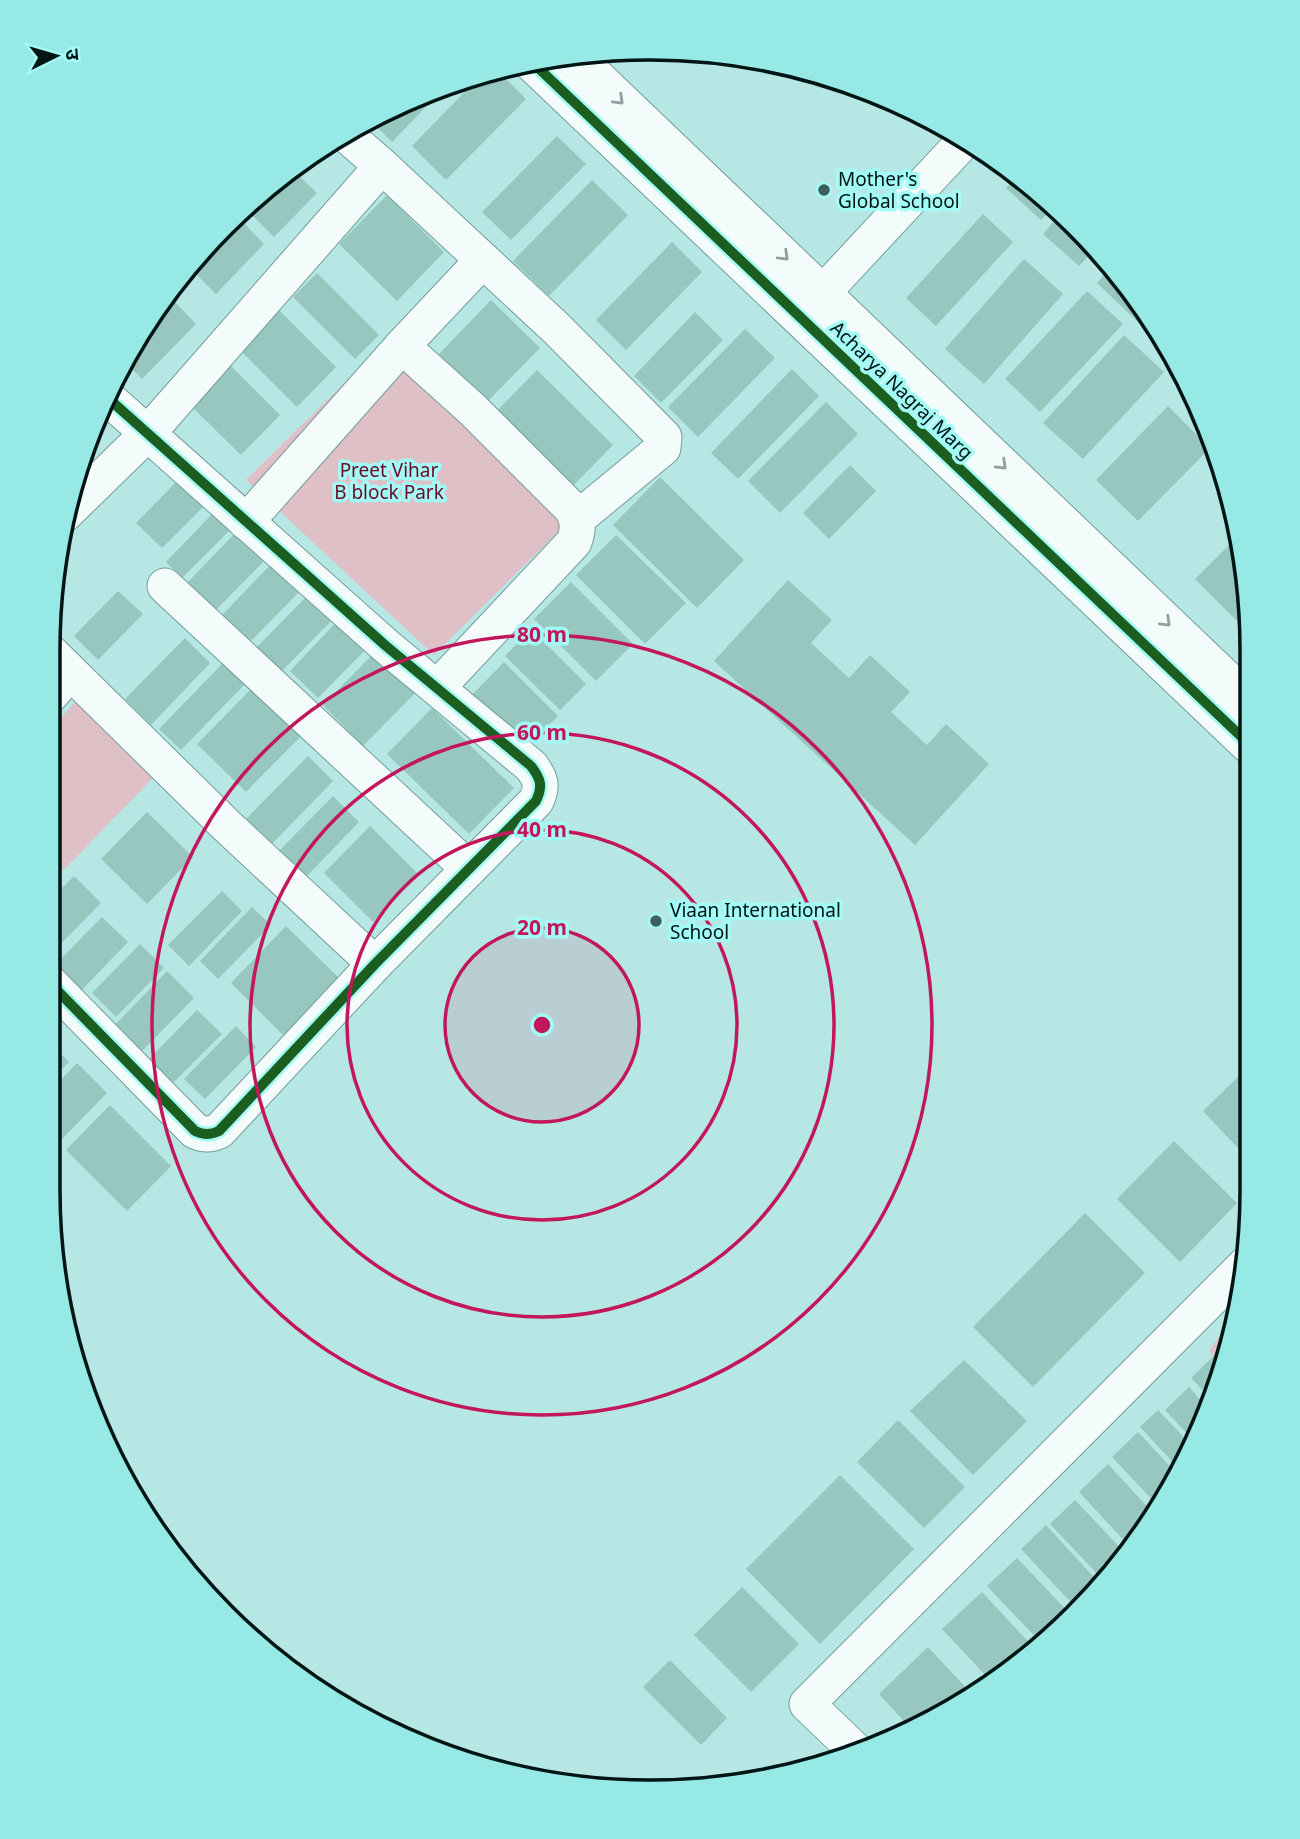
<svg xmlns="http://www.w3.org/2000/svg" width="1300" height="1839" font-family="'Noto Sans','Noto Sans Devanagari',sans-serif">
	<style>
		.green { fill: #dec0c6 }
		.building { fill: #97c7bf }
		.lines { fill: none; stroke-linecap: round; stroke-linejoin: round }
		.minor-casing { stroke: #749d9b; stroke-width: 37 }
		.tertiary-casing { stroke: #749d9b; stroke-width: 40 }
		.minor { stroke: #f4fbfb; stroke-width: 35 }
		.tertiary { stroke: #f4fbfb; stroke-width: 38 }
		.cycleway-casing { stroke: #a3fbf6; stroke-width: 15 }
		.cycleway { stroke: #1b5e20; stroke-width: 10 }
		.oneway { stroke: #929f9f }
		.ring { fill: none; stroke: #c2185b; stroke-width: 3.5 }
		.poi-dot { fill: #405e5d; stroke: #a3fbf6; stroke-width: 2.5 }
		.labels { text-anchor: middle; stroke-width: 7; stroke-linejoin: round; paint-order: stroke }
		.poi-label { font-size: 19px; fill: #001514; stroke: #a3fbf6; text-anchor: start }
		.street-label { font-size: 19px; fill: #001514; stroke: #a3fbf6 }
		.park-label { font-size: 19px; fill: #6b0a28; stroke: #a3fbf6 }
		.rim { fill: none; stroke: #001514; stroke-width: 3.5 }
		.centre { fill: #c2185b; stroke: #a3fbf6; stroke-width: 3.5 }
		.ring-label { font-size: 21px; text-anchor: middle; font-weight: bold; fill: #c2185b; stroke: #a3fbf6; stroke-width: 7; stroke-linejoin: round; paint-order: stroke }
	</style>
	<rect width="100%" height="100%" fill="#b7e7e4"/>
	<g class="green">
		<path d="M386,342l182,180 -134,133 -188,-175z"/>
		<path d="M80,696l74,81 -107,110v-153z"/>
		<path d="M1238,1308l-6,37 -9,23 -14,-17z"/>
	</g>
	<g class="building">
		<path d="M497,70l29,29 -80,81 -34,-34 71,-73z"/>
		<path d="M450,82l-58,60 -23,-23z"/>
		<path d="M557,136l29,28 -75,76 -29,-28z"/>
		<path d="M292,169l25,24 -43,44 -30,-30 8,-10z"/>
		<path d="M1019,174l35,33 -13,13 -35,-32z"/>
		<path d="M592,180l36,35 -79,81 -36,-35z"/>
		<path d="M387,195l57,57 -47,49 -58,-57z"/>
		<path d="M1061,213l36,34 -18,19 -36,-32z"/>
		<path d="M983,214l30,28 -77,84 -30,-28z"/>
		<path d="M237,216l27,28 -48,50 -24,-24z"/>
		<path d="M672,242l30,30 -76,78 -30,-30z"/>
		<path d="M1024,259l39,35 -79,90 -39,-35z"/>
		<path d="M1112,266l34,50 -7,7 -42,-40z"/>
		<path d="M317,273l62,62 -24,24 -62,-62z"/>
		<path d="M1087,291l36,33 -83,88 -35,-33z"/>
		<path d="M170,297l26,27 -54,55 -18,-18 4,-13z"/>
		<path d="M491,300l49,48 -53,54 -48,-48z"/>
		<path d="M279,310l57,57 -39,40 -57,-57z"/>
		<path d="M695,312l28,28 -62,63 -27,-27z"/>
		<path d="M745,329l30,29 -77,79 -30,-30z"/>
		<path d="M1124,335l40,37 -81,87 -40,-36z"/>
		<path d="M227,362l53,53 -39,40 -53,-52z"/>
		<path d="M792,369l27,27 -81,83 -27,-26z"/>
		<path d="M537,370l76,75 -50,51 -76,-75z"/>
		<path d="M826,402l32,32 -78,79 -32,-32z"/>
		<path d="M1168,406l42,42 -72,73 -42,-41z"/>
		<path d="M850,465l26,26 -47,48 -26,-26z"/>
		<path d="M184,474l26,26 -48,48 -26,-25z"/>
		<path d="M660,477l84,83 -47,48 -84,-83z"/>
		<path d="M219,507l17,17 -54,54 -16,-16z"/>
		<path d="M243,525l29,28 -61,62 -28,-28z"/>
		<path d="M616,535l70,68 -41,41 -69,-69z"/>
		<path d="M1237,537l11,34v61l-53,-53z"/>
		<path d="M277,558l28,28 -55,56 -28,-27z"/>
		<path d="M788,580l44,40 -21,23 38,35 21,-23 40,37 -19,20 36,33 19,-21 43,40 -74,81 -201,-184z"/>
		<path d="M571,582l62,62 -37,37 -62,-62z"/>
		<path d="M313,590l25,24 -57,58 -25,-24z"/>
		<path d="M118,591l25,23 -45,46 -24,-24z"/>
		<path d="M343,615l29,28 -54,55 -28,-27z"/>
		<path d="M531,629l55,55 -26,26 -55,-54z"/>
		<path d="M185,638l25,25 -59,62 -26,-26z"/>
		<path d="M381,646l41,40 -59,60 -40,-41z"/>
		<path d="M225,661l22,21 -66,68 -22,-21z"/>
		<path d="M504,662l54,54 -33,33 -54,-53z"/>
		<path d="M260,680l49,48 -63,64 -49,-48z"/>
		<path d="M432,708l82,80 -45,46 -82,-80z"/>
		<path d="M308,756l25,25 -61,63 -26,-25z"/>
		<path d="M333,796l26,26 -56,58 -27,-26z"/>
		<path d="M147,812l46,45 -46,47 -46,-45z"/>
		<path d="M370,826l49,49 -46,47 -49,-49z"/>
		<path d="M74,876l27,27 -54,55v-55z"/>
		<path d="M222,891l20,20 -53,55 -21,-21z"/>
		<path d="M252,907l19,18 -53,54 -18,-18z"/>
		<path d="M102,917l26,25 -52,54 -26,-26z"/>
		<path d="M286,926l60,59 -56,57 -59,-59z"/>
		<path d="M140,944l24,24 -48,49 -24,-24z"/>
		<path d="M167,971l27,27 -53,54 -26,-27z"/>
		<path d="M197,1010l25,24 -54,54 -24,-24z"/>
		<path d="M236,1026l20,21 -51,52 -21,-20z"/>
		<path d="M47,1040l22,22 -22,22z"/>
		<path d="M77,1063l30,30 -49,50 -11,-11v-38z"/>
		<path d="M1250,1065l1,4v93l-48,-51z"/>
		<path d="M110,1105l61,61 -44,45 -61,-61z"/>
		<path d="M1174,1141l63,62 -57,59 -63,-63z"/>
		<path d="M1085,1213l60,60 -112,114 -60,-60z"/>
		<path d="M1222,1348l6,7 -16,45 -21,-22z"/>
		<path d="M964,1360l63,61 -54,54 -63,-64z"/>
		<path d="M1189,1387l19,21 -12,35 -31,-33z"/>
		<path d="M1158,1410l36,38 -13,23 -41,-44z"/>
		<path d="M898,1420l67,67 -41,41 -67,-66z"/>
		<path d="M1138,1432l40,43 -19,32 -47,-50z"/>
		<path d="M1108,1464l46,50 -22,35 -53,-57z"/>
		<path d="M840,1475l74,74 -94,95 -74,-75z"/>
		<path d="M1075,1500l53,56 -24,25 -54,-57z"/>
		<path d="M1046,1525l55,60 -23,25 -57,-61z"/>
		<path d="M1017,1558l55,58 -29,29 -56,-59z"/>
		<path d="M742,1587l57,57 -48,48 -57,-57z"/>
		<path d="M982,1592l54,58 -46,30 -48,-51z"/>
		<path d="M928,1647l43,46 -58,38 -34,-37z"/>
		<path d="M670,1660l57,58 -26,27 -58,-58z"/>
	</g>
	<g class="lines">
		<defs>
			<g id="minor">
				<path d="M382,166l175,163 107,108 -1,11 -86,71"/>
				<path d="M803,314l162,-174"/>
				<path d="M402,346l71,64 99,99c6,12 7,20 2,33l-136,145"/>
				<path d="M66,513l82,-80 234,-267 -39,-34"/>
				<path d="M246,522l156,-176 81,-86"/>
				<path d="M165,586l304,283"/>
				<path d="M47,649l180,177 148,138"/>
				<path d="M47,699l23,-26"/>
				<path d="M47,980l148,151c9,4 15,4 24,0l156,-167 161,-163c7,-15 5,-22 -5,-35l-145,-120 -277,-247"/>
				<path d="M854,1749l-47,-45 438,-439"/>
			</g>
			<g id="tertiary">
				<path d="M570,53l678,648"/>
				<path d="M532,62l717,682"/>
			</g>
		</defs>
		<use href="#minor" class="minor-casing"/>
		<use href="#tertiary" class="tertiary-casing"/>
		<use href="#minor" class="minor"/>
		<use href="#tertiary" class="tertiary"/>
		<defs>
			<g id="cycleway">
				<path d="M532,62l717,682"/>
				<path d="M47,980l148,151c9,4 15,4 24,0l156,-167 161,-163c7,-15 5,-22 -5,-35l-145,-120 -277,-247"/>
			</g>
		</defs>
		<use href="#cycleway" class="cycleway-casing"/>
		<use href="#cycleway" class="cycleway"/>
	</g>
	<defs><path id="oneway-chevron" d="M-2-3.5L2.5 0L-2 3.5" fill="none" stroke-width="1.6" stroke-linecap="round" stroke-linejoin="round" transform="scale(1.75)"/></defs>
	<g class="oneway">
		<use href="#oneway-chevron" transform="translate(619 100) rotate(44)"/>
		<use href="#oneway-chevron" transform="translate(784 256) rotate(44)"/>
		<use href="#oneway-chevron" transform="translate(1002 465) rotate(44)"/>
		<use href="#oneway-chevron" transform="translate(1166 622) rotate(44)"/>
	</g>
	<circle cx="542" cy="1025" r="97" fill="#c2185b" fill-opacity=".12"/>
	<g class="ring">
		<circle cx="542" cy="1025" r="97"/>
		<circle cx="542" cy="1025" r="195"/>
		<circle cx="542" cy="1025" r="292"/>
		<circle cx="542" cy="1025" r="390"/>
	</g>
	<g class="poi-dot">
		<circle cx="824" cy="190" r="7"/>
		<circle cx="656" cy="921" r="7"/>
	</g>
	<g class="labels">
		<g class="poi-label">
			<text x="838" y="186">Mother's<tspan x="838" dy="22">Global School</tspan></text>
			<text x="670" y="917">Viaan International<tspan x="670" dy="22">School</tspan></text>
		</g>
		<g class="street-label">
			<text transform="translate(902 390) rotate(44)" y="7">Acharya Nagraj Marg</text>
		</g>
		<g class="park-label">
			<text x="389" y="477">Preet Vihar<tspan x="389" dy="22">B block Park</tspan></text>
		</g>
	</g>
	<path d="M0 0H1300V1839H0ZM650 60H650A590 590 0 0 1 1240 650V1190A590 590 0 0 1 650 1780H650A590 590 0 0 1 60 1190V650A590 590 0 0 1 650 60Z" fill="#96e9e4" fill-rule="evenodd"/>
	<path class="rim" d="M650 60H650A590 590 0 0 1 1240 650V1190A590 590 0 0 1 650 1780H650A590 590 0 0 1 60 1190V650A590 590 0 0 1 650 60Z"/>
	<circle cx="542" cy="1025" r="10" class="centre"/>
	<g class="ring-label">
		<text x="542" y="642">80 m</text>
		<text x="542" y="740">60 m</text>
		<text x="542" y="837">40 m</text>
		<text x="542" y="935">20 m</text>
	</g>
	<g transform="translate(56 56) rotate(85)" stroke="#a3fbf6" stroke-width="5" paint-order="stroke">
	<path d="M0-5L12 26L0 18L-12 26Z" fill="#001514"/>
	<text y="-10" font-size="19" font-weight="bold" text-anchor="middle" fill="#001514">उ</text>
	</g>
</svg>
